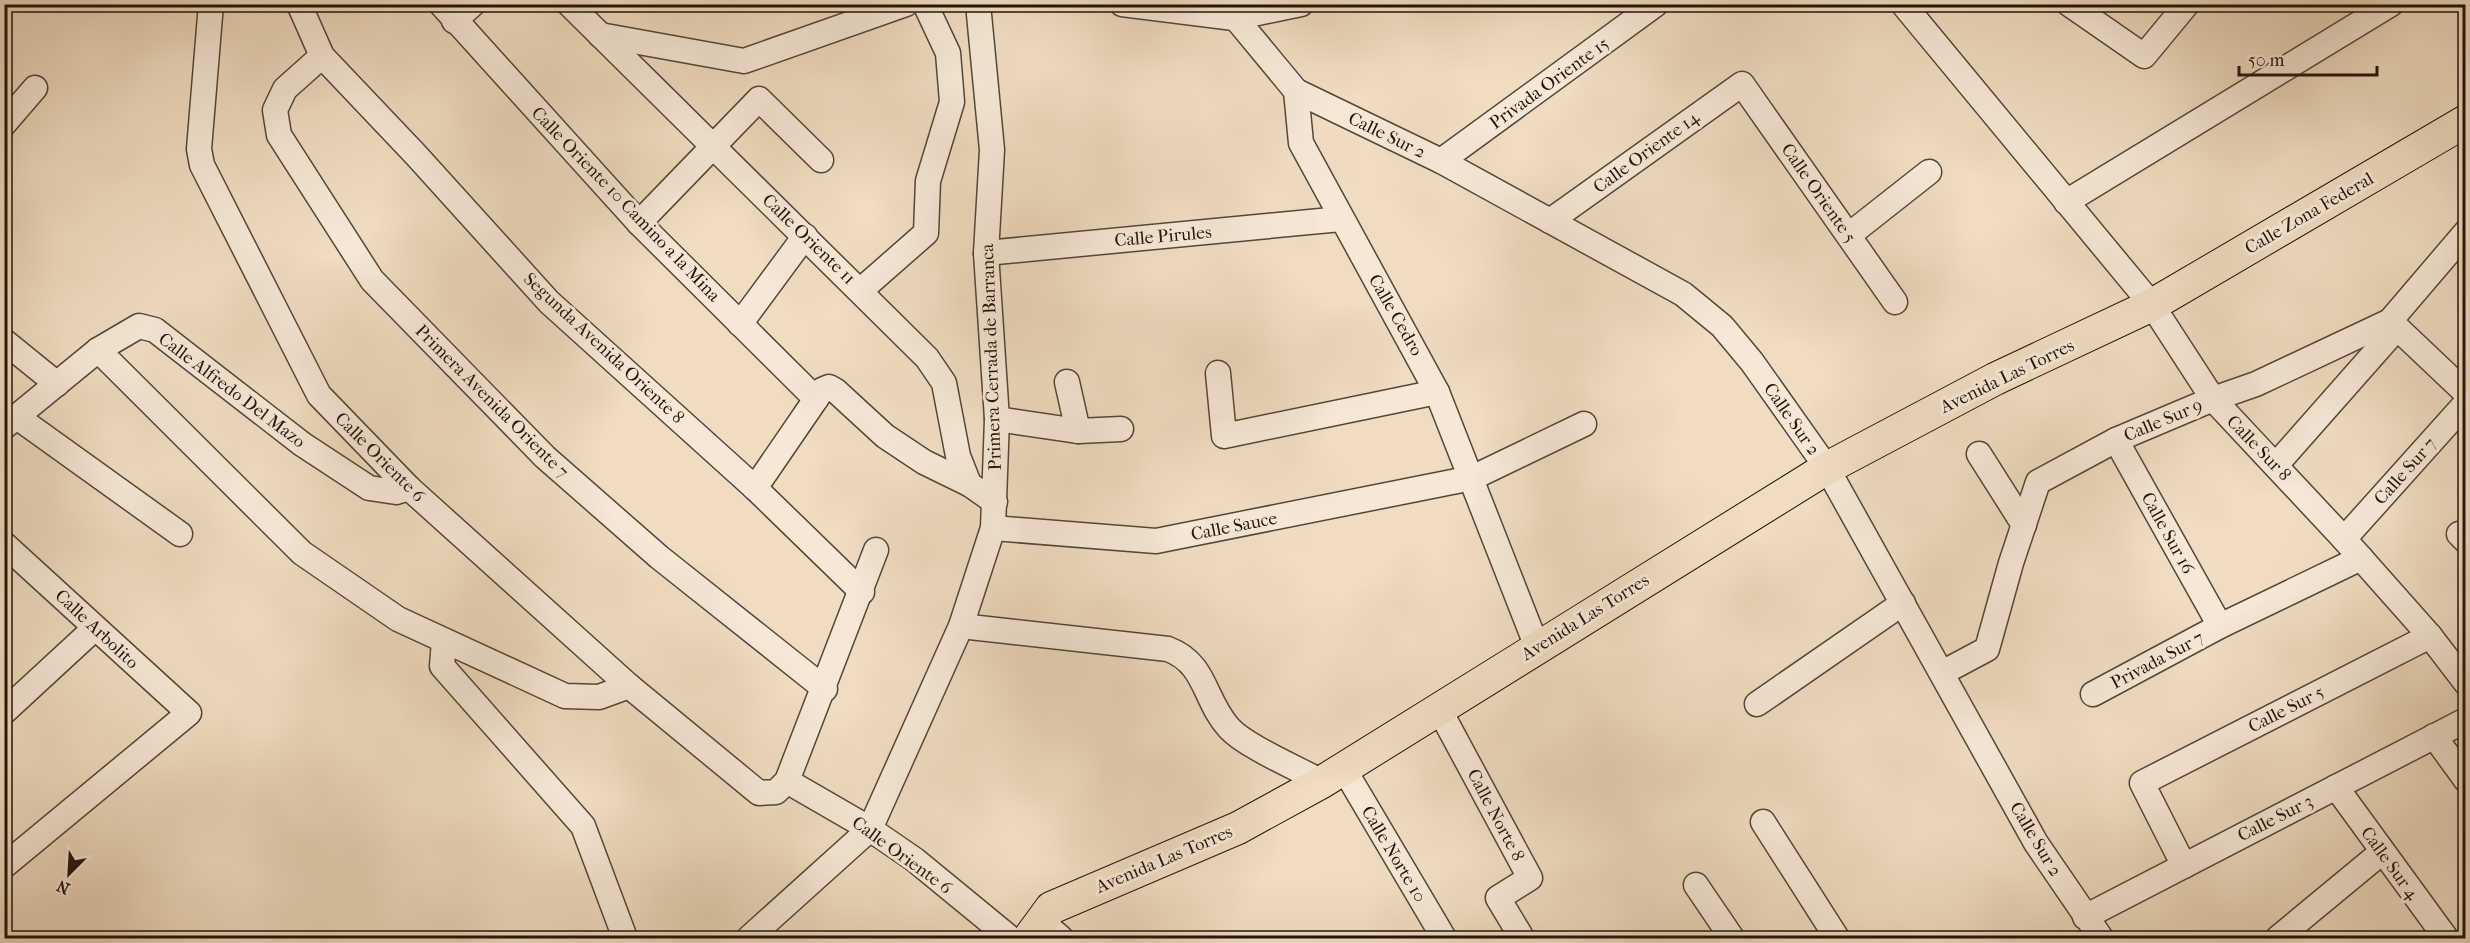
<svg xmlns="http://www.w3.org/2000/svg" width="2470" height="943" font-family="'IM FELL French Canon',serif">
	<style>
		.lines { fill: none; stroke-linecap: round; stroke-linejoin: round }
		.minor-casing { stroke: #544638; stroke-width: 27 }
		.major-casing { stroke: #21140a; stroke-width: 34 }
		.minor { stroke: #f5e8d7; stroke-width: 24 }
		.major { stroke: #efdcc1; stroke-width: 32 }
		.labels { text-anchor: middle; stroke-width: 6; stroke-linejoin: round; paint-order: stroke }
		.street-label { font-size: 18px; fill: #21140a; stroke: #f5e8d7 }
	</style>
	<rect width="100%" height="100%" fill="#efdcc1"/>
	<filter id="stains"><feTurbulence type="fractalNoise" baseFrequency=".00333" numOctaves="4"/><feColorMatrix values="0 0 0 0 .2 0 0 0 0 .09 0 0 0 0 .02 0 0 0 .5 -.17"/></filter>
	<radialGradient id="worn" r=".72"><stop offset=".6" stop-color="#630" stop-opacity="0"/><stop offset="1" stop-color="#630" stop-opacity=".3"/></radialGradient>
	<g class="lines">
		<defs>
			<g id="minor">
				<path d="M211,4l-12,145 3,16 117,230 90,93 220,198 130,107 17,-1 11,-11 89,-231"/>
				<path d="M299,4l23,52 94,99 133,147 206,186 107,104"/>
				<path d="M441,4l198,219 177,176"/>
				<path d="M569,4l358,354 17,25 14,73 11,28 26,18"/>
				<path d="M1122,4l112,14 67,-14"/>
				<path d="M1224,4l72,87 5,52 136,249 100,255"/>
				<path d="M1903,4l249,301 61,94 131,140 86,97 36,47"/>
				<path d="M2069,4l75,52 43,-52"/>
				<path d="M454,21l19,-17"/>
				<path d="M600,35l144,26 162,-57"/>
				<path d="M322,56l-37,33 -10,21 4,25 93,145 173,177 114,100 166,132"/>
				<path d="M1296,91l145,70 242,133 39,32 30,36 75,106 209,375 65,95"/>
				<path d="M4,124l31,-36"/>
				<path d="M1441,161l215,-157"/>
				<path d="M2066,202l325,-198"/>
				<path d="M1550,221l192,-137 153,218"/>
				<path d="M639,223l120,-124 62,61"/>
				<path d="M1849,235l80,-63"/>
				<path d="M986,253l355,-34"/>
				<path d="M861,290l65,-57 2,-52 24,-79 -4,-49 -23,-49"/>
				<path d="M2390,321l76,72"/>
				<path d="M740,324l65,-88"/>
				<path d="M4,341l53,43"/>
				<path d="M98,350l204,203 96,66 167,77 34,1 30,-11"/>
				<path d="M1218,373l6,63 213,-44"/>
				<path d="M1067,382l11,49"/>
				<path d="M17,417l163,117"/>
				<path d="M997,419l81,12 43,-2"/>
				<path d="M4,427l94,-77 41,-24 16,4 147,114 67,44 27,4 13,-4"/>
				<path d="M2116,440l104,186"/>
				<path d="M1979,454l45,71"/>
				<path d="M2276,465l120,-136"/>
				<path d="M755,488l61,-89 6,-9 7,-3 7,4 49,45 39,26 45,22"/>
				<path d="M993,528l163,13 316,-63 112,-54"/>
				<path d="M2459,534l7,7"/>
				<path d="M2344,539l122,-136"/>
				<path d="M4,544l185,169 -185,153"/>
				<path d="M961,626l207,23c39,15 35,50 61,79 16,18 70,41 93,54"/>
				<path d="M444,641l-2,25 141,160 42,112"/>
				<path d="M1942,673l45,-24 24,-86 27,-81 78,-42 97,-41 43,-15 134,-63 76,-89"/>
				<path d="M2093,694l127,-68 141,-68"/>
				<path d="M1757,704l146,-101"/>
				<path d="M1439,709l91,169 -32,20 24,40"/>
				<path d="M4,712l91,-84"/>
				<path d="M2434,736l32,44"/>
				<path d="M1344,769l100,169"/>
				<path d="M787,781l83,48 45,31 95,78"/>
				<path d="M2336,787l110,151"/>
				<path d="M1763,822l74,116"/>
				<path d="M2184,866l-42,-83 288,-147"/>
				<path d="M1696,885l36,53"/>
				<path d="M2085,917l381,-197"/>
				<path d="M1040,920l21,18"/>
				<path d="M749,938l121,-109 91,-203 32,-98 4,-109 -11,-166 6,-103 -14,-146"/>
				<path d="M2278,938l104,-86"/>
			</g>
			<path id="major" d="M1029,938l22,-30 187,-80 84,-46 505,-314 168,-89 157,-74 314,-184"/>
		</defs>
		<use href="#minor" class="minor-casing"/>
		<use href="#major" class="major-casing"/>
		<use href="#minor" class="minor"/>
		<use href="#major" class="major"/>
	</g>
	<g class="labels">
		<g class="street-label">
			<text transform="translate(1549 83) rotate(-36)" y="6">Privada Oriente 15</text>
			<text transform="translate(1387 135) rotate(26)" y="6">Calle Sur 2</text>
			<text transform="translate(1646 152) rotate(-36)" y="6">Calle Oriente 14</text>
			<text transform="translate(1819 193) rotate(55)" y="6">Calle Oriente 5</text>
			<text transform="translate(626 204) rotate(46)" y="6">Calle Oriente 10 Camino a la Mina</text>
			<text transform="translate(2309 213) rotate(-30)" y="6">Calle Zona Federal</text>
			<text transform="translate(1163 236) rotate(-5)" y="6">Calle Pirules</text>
			<text transform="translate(809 239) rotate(44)" y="6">Calle Oriente 11</text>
			<text transform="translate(1396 315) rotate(60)" y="6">Calle Cedro</text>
			<text transform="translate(604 348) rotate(43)" y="6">Segunda Avenida Oriente 8</text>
			<text transform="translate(991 357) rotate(-92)" y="6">Primera Cerrada de Barranca</text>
			<text transform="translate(2007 376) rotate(-26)" y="6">Avenida Las Torres</text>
			<text transform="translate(232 390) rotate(37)" y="6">Calle Alfredo Del Mazo</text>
			<text transform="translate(492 401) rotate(45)" y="6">Primera Avenida Oriente 7</text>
			<text transform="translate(1792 419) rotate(55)" y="6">Calle Sur 2</text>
			<text transform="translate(2163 420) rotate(-23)" y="6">Calle Sur 9</text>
			<text transform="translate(2259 448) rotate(46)" y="6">Calle Sur 8</text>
			<text transform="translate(380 457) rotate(45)" y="6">Calle Oriente 6</text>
			<text transform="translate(2405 471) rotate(-48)" y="6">Calle Sur 7</text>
			<text transform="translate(1234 526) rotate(-11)" y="6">Calle Sauce</text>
			<text transform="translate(2168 533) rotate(61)" y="6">Calle Sur 16</text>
			<text transform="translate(1585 617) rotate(-32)" y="6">Avenida Las Torres</text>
			<text transform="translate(97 629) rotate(43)" y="6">Calle Arbolito</text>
			<text transform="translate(2157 660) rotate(-28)" y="6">Privada Sur 7</text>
			<text transform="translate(2286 709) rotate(-27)" y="6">Calle Sur 5</text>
			<text transform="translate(1496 815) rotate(62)" y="6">Calle Norte 8</text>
			<text transform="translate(2275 818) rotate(-27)" y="6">Calle Sur 3</text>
			<text transform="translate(2036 839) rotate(59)" y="6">Calle Sur 2</text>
			<text transform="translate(1394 854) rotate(59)" y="6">Calle Norte 10</text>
			<text transform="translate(902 855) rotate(36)" y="6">Calle Oriente 6</text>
			<text transform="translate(1164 859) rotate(-23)" y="6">Avenida Las Torres</text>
			<text transform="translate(2390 863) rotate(54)" y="6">Calle Sur 4</text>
		</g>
	</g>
	<rect width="2470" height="943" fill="none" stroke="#efdcc1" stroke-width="24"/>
	<rect x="6" y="6" width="2458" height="931" fill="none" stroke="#21140a" stroke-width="3"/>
	<rect x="12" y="12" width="2446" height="919" fill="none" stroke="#21140a" stroke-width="1.5"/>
	<g transform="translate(69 874) rotate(204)" stroke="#f5e8d7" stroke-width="4.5" paint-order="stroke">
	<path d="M0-4.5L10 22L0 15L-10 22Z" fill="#21140a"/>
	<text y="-9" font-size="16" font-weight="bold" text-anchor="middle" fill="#21140a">N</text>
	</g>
	<path d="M2239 66v9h138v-9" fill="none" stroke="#21140a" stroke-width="3"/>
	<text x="2248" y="66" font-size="18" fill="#21140a" stroke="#f5e8d7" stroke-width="4.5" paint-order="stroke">50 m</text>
	<rect width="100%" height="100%" filter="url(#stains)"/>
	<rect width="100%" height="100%" fill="url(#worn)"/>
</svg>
